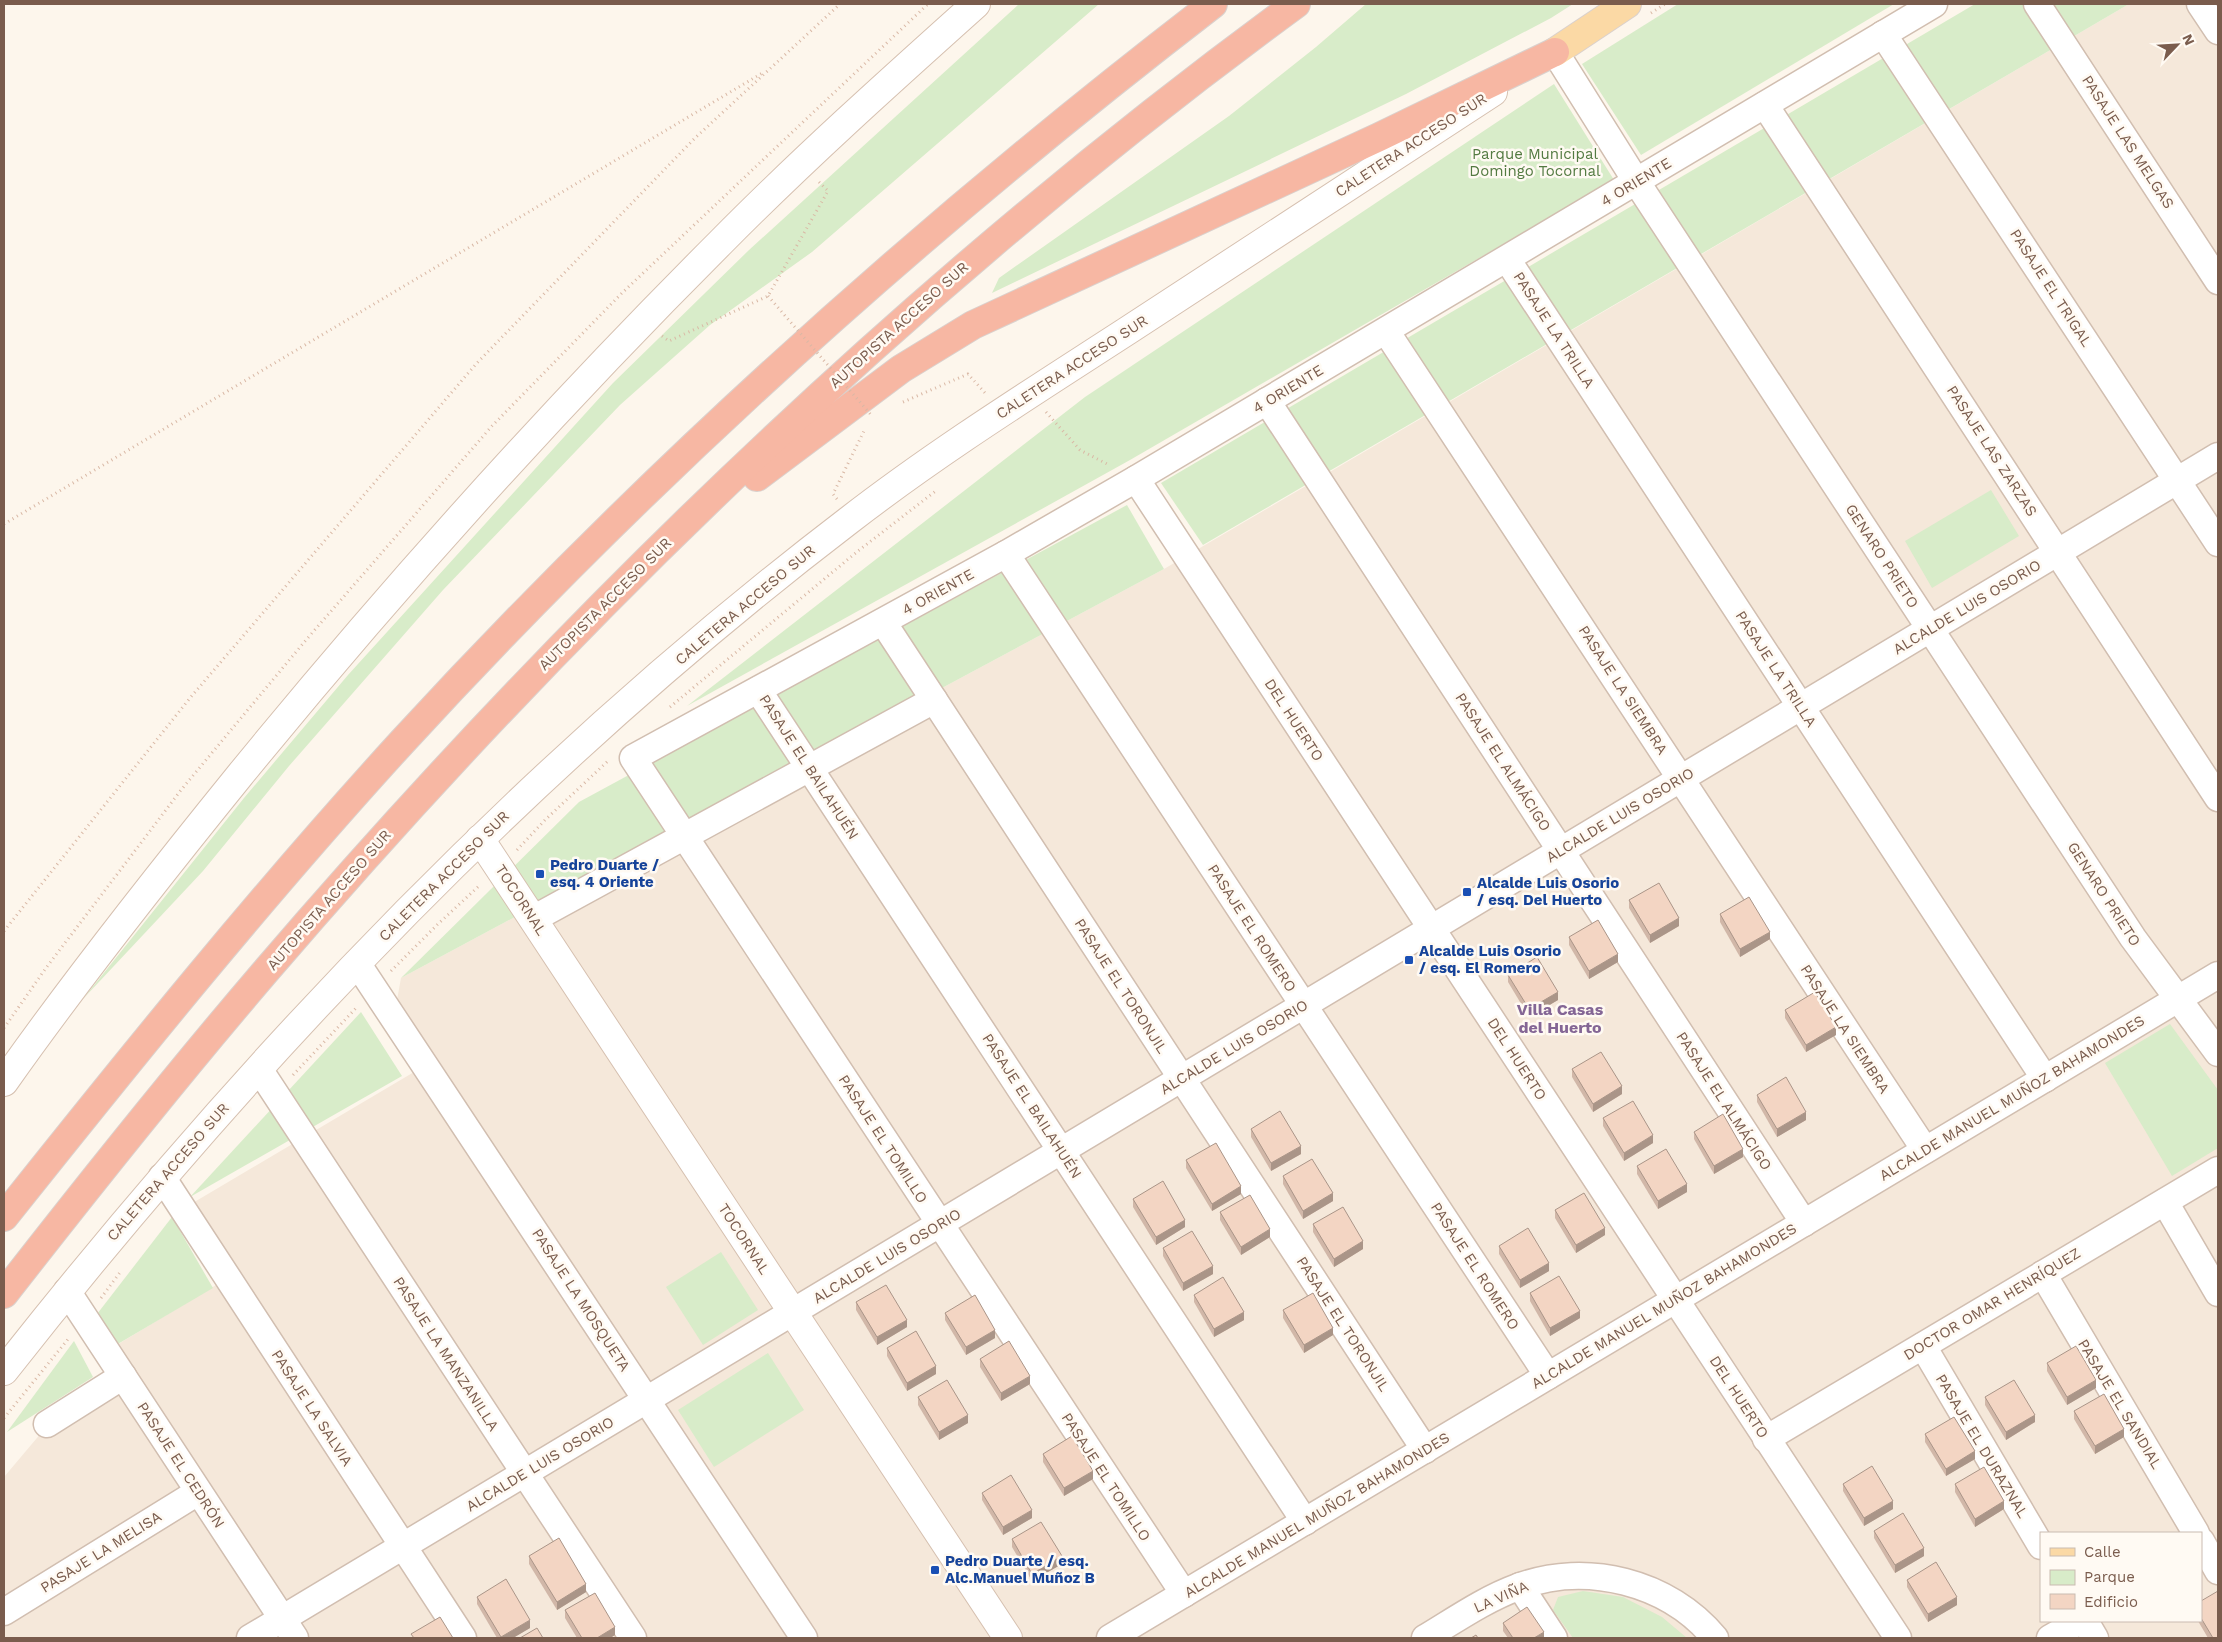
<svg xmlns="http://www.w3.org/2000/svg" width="2222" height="1642" font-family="'Work Sans',sans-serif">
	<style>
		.residential { fill: #f5e8da; fill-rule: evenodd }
		.green { fill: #d8ecc9 }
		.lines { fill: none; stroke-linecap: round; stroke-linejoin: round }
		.street-casing { stroke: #d1beb0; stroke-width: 29 }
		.secondary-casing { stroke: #d6c0b0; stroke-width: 30 }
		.primary-casing { stroke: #dad1cd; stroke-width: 30 }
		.highway-casing { stroke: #dad1cd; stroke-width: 30 }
		.path { stroke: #d9b8a5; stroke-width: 3; stroke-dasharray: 1 4; stroke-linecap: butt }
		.street { stroke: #fff; stroke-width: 26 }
		.secondary { stroke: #fff; stroke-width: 28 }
		.primary { stroke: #fbd9a5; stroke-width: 28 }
		.highway { stroke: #f7b7a3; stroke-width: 28 }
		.path-bridge { stroke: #d9b8a5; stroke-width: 3; stroke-dasharray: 1 4; stroke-linecap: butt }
		.wall { fill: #d1b7a8 }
		.shaded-wall { fill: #aa9588 }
		.building { fill: #f3d5c3; stroke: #aa9588 }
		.transit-dot { fill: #1a4fb4; stroke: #fffaf3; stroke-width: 2 }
		.labels { text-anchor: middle; stroke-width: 5; stroke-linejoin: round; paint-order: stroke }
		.street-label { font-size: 15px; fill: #7a5c4d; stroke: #fffaf3 }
		.park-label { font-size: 15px; fill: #537a41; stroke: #fffaf3 }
		.transit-label { font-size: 15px; font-weight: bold; fill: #164399; stroke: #fffaf3; text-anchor: start }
		.neighbourhood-label { font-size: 16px; font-weight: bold; fill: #846695; stroke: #fffaf3 }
	</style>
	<rect width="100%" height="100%" fill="#fdf6ec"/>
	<path class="residential" d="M2129,4h89v1634h-2214v-161l38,-45 88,-56 -15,-30 121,-73 -45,-69 245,-145 -39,-59 4,-22 763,-409zM2041,1533h160v88h-160z"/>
	<g class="green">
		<path d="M1019,4h80l-287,248 -102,73 -90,80 -177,185 -154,176 -86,105 -120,128 161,-201 104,-123 265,-292 136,-133z"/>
		<path d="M1366,4h207l-22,14 -145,76 -414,199 7,-15 230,-162 87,-69z"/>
		<path d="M1678,4h216l-253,151 -59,-91z"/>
		<path d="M1975,4h154l-926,541 -42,-62z"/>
		<path d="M1554,84l60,96 -484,280 -443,246 398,-309z"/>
		<path d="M1991,490l28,46 -87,52 -27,-47z"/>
		<path d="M1127,505l37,64 -763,409 178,-176z"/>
		<path d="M361,1012l41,64 -212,121z"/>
		<path d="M2170,1024l48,66v58l-46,28 -67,-113z"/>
		<path d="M172,1217l41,71 -102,60 -17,-30z"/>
		<path d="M721,1252l37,58 -55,35 -37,-58z"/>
		<path d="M74,1341l19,36 -86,55z"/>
		<path d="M768,1353l36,57 -90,57 -36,-57z"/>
		<path d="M1583,1591l40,6 39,20 25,21h-114l-20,-28 5,-13z"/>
	</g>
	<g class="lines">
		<defs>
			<g id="street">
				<path d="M2037,4l181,277"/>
				<path d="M2200,4l18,27"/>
				<path d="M1883,34l335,509"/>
				<path d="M1555,52l81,129 497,757 85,115"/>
				<path d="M1765,105l453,693"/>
				<path d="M1507,259l538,820"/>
				<path d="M1386,331l539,819"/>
				<path d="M1267,401l537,822"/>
				<path d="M1136,479l762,1159"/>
				<path d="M1006,554l542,822"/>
				<path d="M883,622l542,828"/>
				<path d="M758,690l547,832"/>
				<path d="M533,919l401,-219"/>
				<path d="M357,963l447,675"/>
				<path d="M259,1069l374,569"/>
				<path d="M162,1177l301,461"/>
				<path d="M2165,1202l53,91"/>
				<path d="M2043,1274l153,259"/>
				<path d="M67,1291l228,347"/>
				<path d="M1923,1346l118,200"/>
				<path d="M47,1424l76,-48"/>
				<path d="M1766,1439l452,-269"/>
				<path d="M2201,1541l17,30"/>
				<path d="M1520,1586l34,52"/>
				<path d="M1184,1594l-551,-836 373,-204 130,-75 798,-475"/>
				<path d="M4,1612l194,-120"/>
				<path d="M2085,1621l10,17"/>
				<path d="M250,1638l1968,-1182"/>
				<path d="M1110,1638l1108,-663"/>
				<path d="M1425,1638c30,-18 60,-39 93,-51 68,-26 151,-5 197,51"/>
				<path d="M2050,1638l30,-17"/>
			</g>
			<g id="secondary">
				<path d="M480,839l528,799"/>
				<path d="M4,1082c74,-105 155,-207 236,-307 151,-185 311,-363 480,-532 82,-83 169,-161 256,-239"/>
				<path d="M4,1371c247,-314 526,-607 844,-850 89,-69 185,-129 279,-190 122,-80 244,-160 366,-239"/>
			</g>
			<path id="primary" d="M1555,52l72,-48"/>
			<g id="highway">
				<path d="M757,477l144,-108 72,-44 406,-188 176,-85"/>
				<path d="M4,1217c129,-162 259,-323 399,-476 248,-270 520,-514 810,-737"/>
				<path d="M4,1294c85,-109 171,-217 261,-322 307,-358 650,-689 1031,-968"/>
			</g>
		</defs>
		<use href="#street" class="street-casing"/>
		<use href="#secondary" class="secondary-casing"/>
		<use href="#primary" class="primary-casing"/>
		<use href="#highway" class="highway-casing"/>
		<g class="path">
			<path d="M1651,13l14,-9"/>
			<path d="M662,336l7,5 99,-45 60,-105 -9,-9"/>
			<path d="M903,402l65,-28 17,19"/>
			<path d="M1046,412l34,38 29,15"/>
			<path d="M837,499l-4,-5 32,-65"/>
			<path d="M4,524l760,-452"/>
			<path d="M670,707l188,-156 79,-61"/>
			<path d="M517,850l28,-30 64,-60"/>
			<path d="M4,931l186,-233 286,-334 219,-226 145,-134"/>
			<path d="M391,971l47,-47 42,-39"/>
			<path d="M4,1028l42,-60 135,-178 125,-150 186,-214 130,-133 306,-289"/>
			<path d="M293,1075l64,-68"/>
			<path d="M101,1298l20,-27"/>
			<path d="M4,1418l65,-80"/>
		</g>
		<use href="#street" class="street"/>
		<use href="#secondary" class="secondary"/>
		<use href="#primary" class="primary"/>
		<use href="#highway" class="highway"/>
		<path class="path-bridge" d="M768,296l104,120"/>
	</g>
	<g class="wall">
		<path d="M1629,900l50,26 -29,17 -21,-35z"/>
		<path d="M1720,914l50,25 -30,18 -20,-35z"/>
		<path d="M1569,937l49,25 -29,17 -20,-34z"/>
		<path d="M1508,975l50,25 -29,17 -21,-35z"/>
		<path d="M1785,1010l51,25 -30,17 -21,-34z"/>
		<path d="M1572,1069l50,25 -29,18 -21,-35z"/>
		<path d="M1757,1095l49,25 -29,17 -20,-35z"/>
		<path d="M1603,1118l50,25 -29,18 -21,-35z"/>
		<path d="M1251,1129l50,25 -30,17 -20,-34z"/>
		<path d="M1694,1132l49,25 -29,17 -20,-35z"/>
		<path d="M1186,1160l55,34 -29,17 -26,-43z"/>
		<path d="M1637,1166l50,26 -29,17 -21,-35z"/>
		<path d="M1283,1176l50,25 -30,18 -20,-35z"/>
		<path d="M1133,1199l52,28 -29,18 -23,-38z"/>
		<path d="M1555,1210l50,25 -29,18 -21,-35z"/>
		<path d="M1220,1212l50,25 -29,18 -21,-35z"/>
		<path d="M1313,1224l50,25 -29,18 -21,-35z"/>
		<path d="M1499,1246l50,25 -29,17 -21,-34z"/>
		<path d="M1163,1248l50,26 -30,17 -20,-35z"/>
		<path d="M1530,1293l50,25 -30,18 -20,-35z"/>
		<path d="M1194,1295l50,25 -30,17 -20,-35z"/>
		<path d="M856,1302l51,25 -30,18 -21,-35z"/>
		<path d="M1283,1310l50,25 -29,18 -21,-35z"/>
		<path d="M945,1313l50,25 -29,17 -21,-35z"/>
		<path d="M887,1348l49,26 -29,17 -20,-35z"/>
		<path d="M980,1359l50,25 -29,17 -21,-34z"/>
		<path d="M2047,1363l49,25 -29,17 -20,-34z"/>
		<path d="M918,1397l50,26 -29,17 -21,-35z"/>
		<path d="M1985,1397l50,25 -29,18 -21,-35z"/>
		<path d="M2074,1411l50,26 -29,17 -21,-35z"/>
		<path d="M1925,1434l50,25 -29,17 -21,-34z"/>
		<path d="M1043,1454l50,25 -29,17 -21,-34z"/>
		<path d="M1843,1484l50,25 -29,17 -21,-35z"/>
		<path d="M1955,1484l49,25 -29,18 -20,-35z"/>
		<path d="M982,1493l50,25 -29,17 -21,-35z"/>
		<path d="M1874,1531l50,25 -29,17 -21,-35z"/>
		<path d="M1012,1539l50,25 -30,17 -20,-34z"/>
		<path d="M529,1556l57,36 -29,18 -28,-46z"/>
		<path d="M1907,1580l50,25 -29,17 -21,-35z"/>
		<path d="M477,1597l53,31 -17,10h-16l-20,-34z"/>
		<path d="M2201,1601l17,37h-10l-10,-17h3z"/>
		<path d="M565,1610l50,25 -5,3h-33l-12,-20z"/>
		<path d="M1503,1623l41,15h-36l-5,-7z"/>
	</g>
	<g class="shaded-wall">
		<path d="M1679,918v8l-29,17v-8z"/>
		<path d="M1770,932v7l-30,18v-8z"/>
		<path d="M1618,954v8l-29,17v-8z"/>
		<path d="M1558,992v8l-29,17v-8z"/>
		<path d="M1836,1027v8l-30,17v-7z"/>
		<path d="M1622,1086v8l-29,18v-8z"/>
		<path d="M1806,1112v8l-29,17v-8z"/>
		<path d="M1653,1135v8l-29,18v-8z"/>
		<path d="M1301,1146v8l-30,17v-8z"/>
		<path d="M1743,1149v8l-29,17v-8z"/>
		<path d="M1687,1184v8l-29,17v-8z"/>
		<path d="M1241,1186v8l-29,17v-7z"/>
		<path d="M1333,1193v8l-30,18v-8z"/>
		<path d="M1185,1220v7l-29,18v-8z"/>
		<path d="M1605,1228v7l-29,18v-8z"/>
		<path d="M1270,1229v8l-29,18v-8z"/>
		<path d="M1363,1241v8l-29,18v-8z"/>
		<path d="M1549,1263v8l-29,17v-8z"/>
		<path d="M1213,1266v8l-30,17v-8z"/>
		<path d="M1580,1311v7l-30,18v-8z"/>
		<path d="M1244,1312v8l-30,17v-8z"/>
		<path d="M907,1320v7l-30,18v-8z"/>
		<path d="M1333,1328v7l-29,18v-8z"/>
		<path d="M995,1330v8l-29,17v-8z"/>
		<path d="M936,1366v8l-29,17v-8z"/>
		<path d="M1030,1376v8l-29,17v-8z"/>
		<path d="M2096,1380v8l-29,17v-8z"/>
		<path d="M968,1415v8l-29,17v-8z"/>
		<path d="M2035,1415v7l-29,18v-8z"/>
		<path d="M2124,1429v8l-29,17v-8z"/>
		<path d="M1975,1451v8l-29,17v-7z"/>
		<path d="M1093,1471v8l-29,17v-8z"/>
		<path d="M1893,1501v8l-29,17v-8z"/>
		<path d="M2004,1501v8l-29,18v-8z"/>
		<path d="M1032,1510v8l-29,17v-8z"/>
		<path d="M1924,1548v8l-29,17v-8z"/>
		<path d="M1062,1556v8l-30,17v-7z"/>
		<path d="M586,1584v8l-29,18v-8z"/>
		<path d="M1957,1597v8l-29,17v-8z"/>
		<path d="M530,1620v8l-17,10h-12v-1z"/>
		<path d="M615,1627v8l-5,3h-13z"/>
		<path d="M1544,1632v6h-10z"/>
	</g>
	<g class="building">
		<path d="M1659,883l20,35 -29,17 -21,-35z"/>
		<path d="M1749,897l21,35 -30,17 -20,-35z"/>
		<path d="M1598,920l20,34 -29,17 -20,-34z"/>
		<path d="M1537,957l21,35 -29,17 -21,-34z"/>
		<path d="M1815,992l21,35 -30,18 -21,-35z"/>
		<path d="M1601,1052l21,34 -29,18 -21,-35z"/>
		<path d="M1786,1077l20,35 -29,17 -20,-34z"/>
		<path d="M1633,1101l20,34 -29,18 -21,-35z"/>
		<path d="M1280,1111l21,35 -30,17 -20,-34z"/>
		<path d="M1723,1114l20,35 -29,17 -20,-34z"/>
		<path d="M1216,1143l25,43 -29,18 -26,-44z"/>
		<path d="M1666,1149l21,35 -29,17 -21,-35z"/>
		<path d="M1312,1159l21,34 -30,18 -20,-35z"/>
		<path d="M1163,1181l22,39 -29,17 -23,-38z"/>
		<path d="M1584,1193l21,35 -29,17 -21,-35z"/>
		<path d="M1250,1195l20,34 -29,18 -21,-35z"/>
		<path d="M1343,1207l20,34 -29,18 -21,-35z"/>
		<path d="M1528,1228l21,35 -29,17 -21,-34z"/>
		<path d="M1192,1231l21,35 -30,17 -20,-35z"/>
		<path d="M1559,1276l21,35 -30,17 -20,-35z"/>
		<path d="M1223,1277l21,35 -30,17 -20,-34z"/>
		<path d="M886,1285l21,35 -30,17 -21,-35z"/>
		<path d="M1313,1293l20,35 -29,17 -21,-35z"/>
		<path d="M975,1295l20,35 -29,17 -21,-34z"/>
		<path d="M916,1331l20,35 -29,17 -20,-35z"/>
		<path d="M1009,1341l21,35 -29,17 -21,-34z"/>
		<path d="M2076,1346l20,34 -29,17 -20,-34z"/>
		<path d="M947,1380l21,35 -29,17 -21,-35z"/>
		<path d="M2014,1380l21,35 -29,17 -21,-35z"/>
		<path d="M2104,1394l20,35 -29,17 -21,-35z"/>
		<path d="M1954,1417l21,34 -29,18 -21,-35z"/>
		<path d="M1072,1436l21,35 -29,17 -21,-34z"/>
		<path d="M1872,1466l21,35 -29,17 -21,-34z"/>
		<path d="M1984,1467l20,34 -29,18 -20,-35z"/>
		<path d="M1011,1475l21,35 -29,17 -21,-34z"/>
		<path d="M1903,1513l21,35 -29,17 -21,-34z"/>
		<path d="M1041,1522l21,34 -30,18 -20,-35z"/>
		<path d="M559,1538l27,46 -29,18 -28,-46z"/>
		<path d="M1936,1562l21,35 -29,17 -21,-34z"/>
		<path d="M506,1579l24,41 -29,17 -24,-40z"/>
		<path d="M2218,1591v47h-5l-12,-20v-17z"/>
		<path d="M595,1593l20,34 -18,11h-15l-17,-28z"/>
		<path d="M1527,1607l17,25 -10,6h-21l-10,-15z"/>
		<path d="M440,1617l13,21h-39l-3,-4z"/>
		<path d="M537,1628l6,10h-23z"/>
		<path d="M1476,1635l2,3h-7z"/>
	</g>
	<g class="transit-dot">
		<rect x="535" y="869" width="10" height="10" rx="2.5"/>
		<rect x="1462" y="887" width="10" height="10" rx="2.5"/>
		<rect x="1404" y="955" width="10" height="10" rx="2.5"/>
		<rect x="930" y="1565" width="10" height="10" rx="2.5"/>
	</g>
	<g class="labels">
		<g class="street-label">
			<text transform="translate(2128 142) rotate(57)" y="5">PASAJE LAS MELGAS</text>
			<text transform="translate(1411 145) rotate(-33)" y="5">CALETERA ACCESO SUR</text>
			<text transform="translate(1636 182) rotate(-31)" y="5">4 ORIENTE</text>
			<text transform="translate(2051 288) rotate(57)" y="5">PASAJE EL TRIGAL</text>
			<text transform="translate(899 325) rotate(-42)" y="5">AUTOPISTA ACCESO SUR</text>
			<text transform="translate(1554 330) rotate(57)" y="5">PASAJE LA TRILLA</text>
			<text transform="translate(1072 367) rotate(-33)" y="5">CALETERA ACCESO SUR</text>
			<text transform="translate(1288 389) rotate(-31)" y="5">4 ORIENTE</text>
			<text transform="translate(1992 451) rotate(57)" y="5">PASAJE LAS ZARZAS</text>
			<text transform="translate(1882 556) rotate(57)" y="5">GENARO PRIETO</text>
			<text transform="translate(938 592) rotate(-29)" y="5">4 ORIENTE</text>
			<text transform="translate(605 604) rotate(-45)" y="5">AUTOPISTA ACCESO SUR</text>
			<text transform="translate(745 605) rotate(-40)" y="5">CALETERA ACCESO SUR</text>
			<text transform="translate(1967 607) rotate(-31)" y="5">ALCALDE LUIS OSORIO</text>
			<text transform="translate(1776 669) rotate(57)" y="5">PASAJE LA TRILLA</text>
			<text transform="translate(1623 690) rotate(57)" y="5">PASAJE LA SIEMBRA</text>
			<text transform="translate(1294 720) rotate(57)" y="5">DEL HUERTO</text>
			<text transform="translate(1503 762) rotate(57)" y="5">PASAJE EL ALMÁCIGO</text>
			<text transform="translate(809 767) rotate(57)" y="5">PASAJE EL BAILAHUÉN</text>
			<text transform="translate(1620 815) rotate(-31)" y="5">ALCALDE LUIS OSORIO</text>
			<text transform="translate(444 876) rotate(-45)" y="5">CALETERA ACCESO SUR</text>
			<text transform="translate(2104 894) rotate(57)" y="5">GENARO PRIETO</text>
			<text transform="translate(329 900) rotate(-49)" y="5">AUTOPISTA ACCESO SUR</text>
			<text transform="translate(521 900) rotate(57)" y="5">TOCORNAL</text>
			<text transform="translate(1252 928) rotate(57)" y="5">PASAJE EL ROMERO</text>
			<text transform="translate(1121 986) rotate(57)" y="5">PASAJE EL TORONJIL</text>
			<text transform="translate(1845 1029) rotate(57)" y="5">PASAJE LA SIEMBRA</text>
			<text transform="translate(1234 1047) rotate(-31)" y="5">ALCALDE LUIS OSORIO</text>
			<text transform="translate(1517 1059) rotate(57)" y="5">DEL HUERTO</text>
			<text transform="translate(2012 1098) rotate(-31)" y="5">ALCALDE MANUEL MUÑOZ BAHAMONDES</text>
			<text transform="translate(1724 1101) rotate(57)" y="5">PASAJE EL ALMÁCIGO</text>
			<text transform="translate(1032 1106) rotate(57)" y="5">PASAJE EL BAILAHUÉN</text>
			<text transform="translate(883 1139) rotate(57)" y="5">PASAJE EL TOMILLO</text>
			<text transform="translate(168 1172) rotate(-49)" y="5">CALETERA ACCESO SUR</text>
			<text transform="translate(744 1239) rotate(57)" y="5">TOCORNAL</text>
			<text transform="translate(887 1256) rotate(-31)" y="5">ALCALDE LUIS OSORIO</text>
			<text transform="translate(1475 1266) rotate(57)" y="5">PASAJE EL ROMERO</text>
			<text transform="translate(581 1300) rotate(57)" y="5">PASAJE LA MOSQUETA</text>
			<text transform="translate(1992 1304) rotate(-31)" y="5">DOCTOR OMAR HENRÍQUEZ</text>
			<text transform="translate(1664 1306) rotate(-31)" y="5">ALCALDE MANUEL MUÑOZ BAHAMONDES</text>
			<text transform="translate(1343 1324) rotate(57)" y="5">PASAJE EL TORONJIL</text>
			<text transform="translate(446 1354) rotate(57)" y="5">PASAJE LA MANZANILLA</text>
			<text transform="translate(1739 1397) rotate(57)" y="5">DEL HUERTO</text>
			<text transform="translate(2120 1404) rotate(59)" y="5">PASAJE EL SANDIAL</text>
			<text transform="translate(312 1408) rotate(57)" y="5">PASAJE LA SALVIA</text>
			<text transform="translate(1982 1446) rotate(59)" y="5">PASAJE EL DURAZNAL</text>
			<text transform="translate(540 1464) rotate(-31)" y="5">ALCALDE LUIS OSORIO</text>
			<text transform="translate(181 1465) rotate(57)" y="5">PASAJE EL CEDRÓN</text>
			<text transform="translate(1106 1477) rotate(57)" y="5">PASAJE EL TOMILLO</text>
			<text transform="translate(1317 1515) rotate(-31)" y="5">ALCALDE MANUEL MUÑOZ BAHAMONDES</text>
			<text transform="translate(101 1552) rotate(-32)" y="5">PASAJE LA MELISA</text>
			<text transform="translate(1501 1597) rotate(-24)" y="5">LA VIÑA</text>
		</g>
		<g class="park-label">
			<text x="1535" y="159">Parque Municipal<tspan x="1535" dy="17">Domingo Tocornal</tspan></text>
		</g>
		<g class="transit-label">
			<text x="550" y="870">Pedro Duarte /<tspan x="550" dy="17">esq. 4 Oriente</tspan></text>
			<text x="1477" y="888">Alcalde Luis Osorio<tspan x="1477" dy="17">/ esq. Del Huerto</tspan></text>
			<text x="1419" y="956">Alcalde Luis Osorio<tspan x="1419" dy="17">/ esq. El Romero</tspan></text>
			<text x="945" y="1566">Pedro Duarte / esq.<tspan x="945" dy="17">Alc.Manuel Muñoz B</tspan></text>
		</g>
		<g class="neighbourhood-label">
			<text x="1560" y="1015">Villa Casas<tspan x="1560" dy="18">del Huerto</tspan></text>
		</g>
	</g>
	<rect width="2222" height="1642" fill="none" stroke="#7a5c4d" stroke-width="10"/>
	<rect x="2040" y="1532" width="162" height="90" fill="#fffaf3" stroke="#cabbb1"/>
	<rect x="2050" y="1548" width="25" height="8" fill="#fbd9a5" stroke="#cabbb1"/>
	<text x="2084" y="1557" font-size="15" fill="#7a5c4d">Calle</text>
	<rect x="2050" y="1570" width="25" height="15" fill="#d8ecc9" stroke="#cabbb1"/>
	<text x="2084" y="1582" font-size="15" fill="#7a5c4d">Parque</text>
	<rect x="2050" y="1594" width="25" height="15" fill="#f3d5c3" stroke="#cabbb1"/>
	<text x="2084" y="1607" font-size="15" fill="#7a5c4d">Edificio</text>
	<g transform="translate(2177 45) rotate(65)" stroke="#fffaf3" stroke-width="4" paint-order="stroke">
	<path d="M0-4L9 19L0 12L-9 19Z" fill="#7a5c4d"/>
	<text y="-8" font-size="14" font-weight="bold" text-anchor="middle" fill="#7a5c4d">N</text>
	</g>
</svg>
